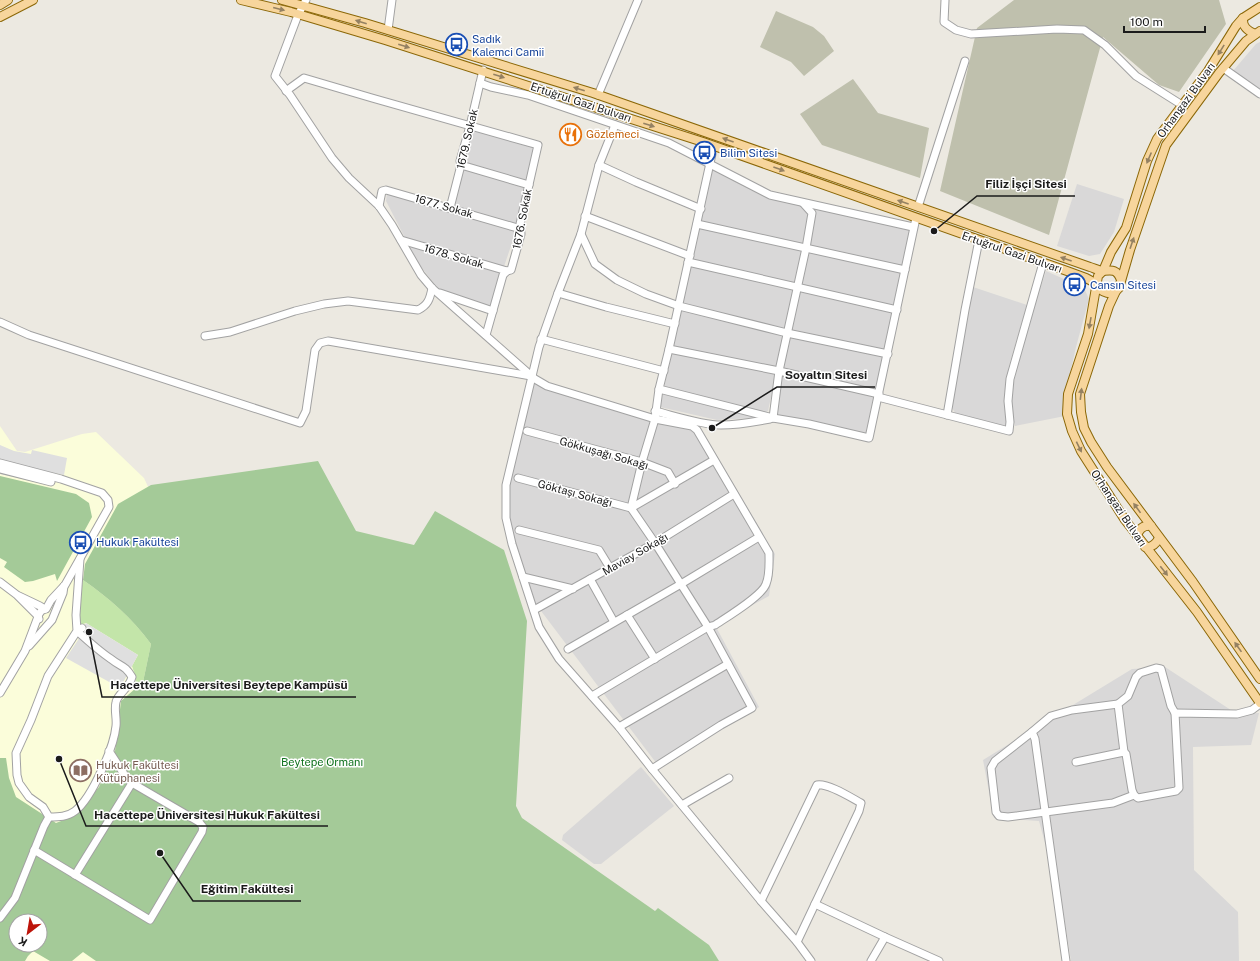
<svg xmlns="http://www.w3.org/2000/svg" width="1260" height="961" font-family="'Public Sans',sans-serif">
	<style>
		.residential { fill: #d9d8d8 }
		.education { fill: #fbfdda; fill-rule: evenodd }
		.construction { fill: #bfc0ad }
		.grass { fill: #c3e5a9 }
		.forest { fill: #a4ca98; fill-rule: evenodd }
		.parking { fill: #dfdfdf }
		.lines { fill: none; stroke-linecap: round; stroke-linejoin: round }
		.minor-casing { stroke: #a2a2a2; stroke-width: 9 }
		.major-casing { stroke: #8b6707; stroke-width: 10 }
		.minor { stroke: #fff; stroke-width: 7 }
		.major { stroke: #f7d59c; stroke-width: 8 }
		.oneway { fill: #948162 }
		.labels { text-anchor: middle; stroke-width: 3; stroke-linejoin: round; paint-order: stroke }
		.transit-label { font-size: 11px; fill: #164399; stroke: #fff; text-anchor: start }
		.street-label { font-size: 11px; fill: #1b1b1b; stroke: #fff }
		.food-label { font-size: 11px; fill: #c56008; stroke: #fff; text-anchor: start }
		.park-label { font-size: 11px; fill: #10721e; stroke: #fff }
		.education-label { font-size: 11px; fill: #785e54; stroke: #fff; text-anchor: start }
		.leader { fill: none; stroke: #1b1b1b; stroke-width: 1.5 }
		.callout-dot { fill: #1b1b1b; stroke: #fff; stroke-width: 1.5 }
		.callout-label { font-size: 12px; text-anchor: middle; font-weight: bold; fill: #1b1b1b; stroke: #fff; stroke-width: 3; stroke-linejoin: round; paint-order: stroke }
	</style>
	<rect width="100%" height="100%" fill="#ece9e1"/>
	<g class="residential">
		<path d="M1260,42v48l-27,-19 23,-27z"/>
		<path d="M472,128l63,18 -19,85 -26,77 -50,-17 -22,-28 -32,-62 1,-8 63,17 4,-5z"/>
		<path d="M710,167l92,38 9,9 -43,197 -16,7 -35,2 -57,-13z"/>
		<path d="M1077,184l47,15 -10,33 -14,22 -11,2 -32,-10z"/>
		<path d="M816,210l18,2 77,17 -46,207 -92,-18z"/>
		<path d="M1046,271l38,17 5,11 -13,48 -11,49v20l-50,10 -4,-16v-15l15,-64z"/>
		<path d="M973,287l54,18 -18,61 -4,39 2,23 -51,-14 -4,-6z"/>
		<path d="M528,379l172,48 75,127 -6,42 -54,29 44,82 -99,61 -125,-165 -27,-78 -5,-41z"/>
		<path d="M1165,667l72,47 22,-1 -8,32 -58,2 1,123 44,42 1,49h-168l-9,-55 -23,-85 -45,-3 -11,-58 149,-91z"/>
		<path d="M641,767l33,39 -73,58h-7l-32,-24 1,-5z"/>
	</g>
	<path class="education" d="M0,426l17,25 8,1 57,-18 14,-2 48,46 31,67 -29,416h-146zM16,921h24v24h-24z"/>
	<g class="construction">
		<path d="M1014,0h205l7,24 -47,68 -20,-7 -56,-48 -54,198 -109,-44 37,-163z"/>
		<path d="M776,11l37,16 11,9 10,15 -30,25 -13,-14 -31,-15z"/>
		<path d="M853,79l25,34 51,15 -9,50 -98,-33 -22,-31z"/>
	</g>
	<path class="grass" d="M83,580c26,18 49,38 68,64l-8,38 -9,8 2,-12 -4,-12 6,-11 -52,-32 -3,1 -2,3 -3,-5 1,-21z"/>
	<g class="forest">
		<path d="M318,461l38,70 58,14 21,-34 69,39 23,71 -11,185 6,12 133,93 3,-3 51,37 10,16h-623l-13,-9 -11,9h-22l-17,-10 -5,5 -3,5h-25v-203h6l3,20 7,19 40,26 18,-7 25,-29 16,-36 6,-50 22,-19 8,-38c-19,-26 -42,-46 -68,-64l2,-16 33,-60 33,-19zM16,921h24v24h-24z"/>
		<path d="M0,476l76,18 13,9 3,14 -35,64 -2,-7 -22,7 -8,1 -21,-15 3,-5 -7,-4z"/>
	</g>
	<g class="parking">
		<path d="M0,445l14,6 17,3 1,-4 35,8 -3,17 -20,-4 -4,12 -40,-9z"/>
		<path d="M86,623l52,32 -18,33 -54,-30 12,-18 4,-12z"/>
	</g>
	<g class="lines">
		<defs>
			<g id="minor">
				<path d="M306,0l-8,15 -23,61 15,19 42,63 17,20 30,28 13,19 29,50 11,13 103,91 12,7 108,33 37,7 5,4 72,123c0,9 1,22 -3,31 -4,12 -39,33 -51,41l-7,2 -116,69"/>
				<path d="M945,0l-1,22 12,8 15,4 86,-5 27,1 21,15 31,31 46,29"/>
				<path d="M388,30l4,-30"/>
				<path d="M1223,68l37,26"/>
				<path d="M480,83l11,4 37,8 141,48 101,52 143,32"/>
				<path d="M286,91l18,-13 68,20 166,47 -18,79 1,10 -10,36 -4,1 -4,4 -17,60"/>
				<path d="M598,95l40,-95"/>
				<path d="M615,125l-16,40 -18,69 -23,59 -19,54 -33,138v33l6,26 27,83 20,32 60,68 33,42 109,132 36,41 14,19"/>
				<path d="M461,165l68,20"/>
				<path d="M599,165l37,17 65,27"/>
				<path d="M379,206l3,-15 4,-1 135,39"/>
				<path d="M918,207l47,-146"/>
				<path d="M450,208l11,-43 -1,-4 10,-35 13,-56"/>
				<path d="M585,216l105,40"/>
				<path d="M697,224l208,46"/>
				<path d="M581,234l14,30 22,16 29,14 33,12 108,27 101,21"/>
				<path d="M401,240l106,31"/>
				<path d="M688,262l209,48"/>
				<path d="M440,293l53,18"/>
				<path d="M558,293l48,14 69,17"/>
				<path d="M0,322l29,13 271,88 6,-12 9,-61 5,-7 8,-2 203,35"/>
				<path d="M205,336l25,-4 65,-21 29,-7 24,-3 70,9c10,-5 12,-11 14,-22"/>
				<path d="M541,339l123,32"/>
				<path d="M669,349l110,22 100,23"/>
				<path d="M659,389l114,29 36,6 60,14 47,-220"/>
				<path d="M878,397l131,34 1,-9 -2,-21 2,-22 33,-116"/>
				<path d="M655,411c20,5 47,14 66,14 17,0 33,-3 49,-6"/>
				<path d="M947,415l18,-105 14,-70"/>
				<path d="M773,418l6,-47 27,-123 6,-35 -9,-10"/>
				<path d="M527,431l115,31 26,10 7,12"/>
				<path d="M0,463l61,16 41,14 6,7 1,7 -44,78 -14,15 -5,9 -4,1 -3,4 -14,37 -25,42"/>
				<path d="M0,469l51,13"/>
				<path d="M518,478l113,30 83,-48"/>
				<path d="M519,530l80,20 11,18"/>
				<path d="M80,559l-4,56 1,16c11,10 22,20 34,28 10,8 14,6 21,18 -3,12 -14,16 -16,25 -2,8 1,16 0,24 -2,21 -24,72 -41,85 -8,6 -16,6 -26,6l-6,-10 -14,-10 -10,-14 -2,-8 -1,-22 15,-33 17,-44 29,-45 5,-3"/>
				<path d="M523,577l50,12"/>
				<path d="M590,579l24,43"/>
				<path d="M0,582l17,13 21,21 1,3"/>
				<path d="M19,596l21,10 5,3"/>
				<path d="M534,610l121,-67 79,-49"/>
				<path d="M627,615l28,44"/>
				<path d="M29,646l23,-26 11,-27 1,-7"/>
				<path d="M568,649l113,-65 78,-47"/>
				<path d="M619,727l109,-63"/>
				<path d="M1032,732l-37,29 -4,7 5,44 3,4 9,1 105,-14 21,-8"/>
				<path d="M1124,752l-6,-48 10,-8 8,-19 4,-4 16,-5 5,1 10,37 4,7"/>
				<path d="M1076,762l48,-10 2,2 6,36 2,5 4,3 38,-7 3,-3 -4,-75 62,1 15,-4 8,-6"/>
				<path d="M652,769l69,-44 31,-17 -44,-81 -53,-84 -24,-35 11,-46 13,-43 4,-30 10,-40 43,-195"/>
				<path d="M682,805l47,-27"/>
				<path d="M34,850l116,70 52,-88 1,-5 -4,-5 -67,-39 -8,-9 -15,-23"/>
				<path d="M75,875l57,-92"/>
				<path d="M761,901l56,-116c11,-2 33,12 44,18l-2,8 -62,131"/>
				<path d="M815,904l70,33 54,24"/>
				<path d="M0,918l15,-20 29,-72 5,-9"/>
				<path d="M871,961l14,-24"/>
				<path d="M1066,961l-31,-222 -3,-7 19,-16 21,-6 46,-6"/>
			</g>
			<g id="major">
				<path d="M241,0l50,12 94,28 318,102 364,129 19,7 11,6"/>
				<path d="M282,0l83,23 228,70 497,174c4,1 9,4 13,4 9,-1 14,-2 18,9"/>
				<path d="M0,5l8,-5"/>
				<path d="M1260,7l-17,11 -7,8 -28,45 -51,68 -10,22 -21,67 -15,24 -8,19 -5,5 -10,58 -20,60 -1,20 5,17 9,20 44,69 72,92 63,91"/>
				<path d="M0,17l33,-17"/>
				<path d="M1243,18c-1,9 5,13 12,16"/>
				<path d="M1097,284c4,10 15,12 22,4l11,-38 36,-105 53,-72 27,-32 14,-10"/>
				<path d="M1116,291l-7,15 -29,88 1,18 3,16 7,14 16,25 86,115 67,97"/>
				<path d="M1137,536c2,-7 6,-11 14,-10"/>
				<path d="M1145,547c7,1 11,-3 14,-9"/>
			</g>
		</defs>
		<use href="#minor" class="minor-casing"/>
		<use href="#major" class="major-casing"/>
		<use href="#minor" class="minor"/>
		<use href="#major" class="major"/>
	</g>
	<defs><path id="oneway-solid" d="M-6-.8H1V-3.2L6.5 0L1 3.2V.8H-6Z"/></defs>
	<g class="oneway">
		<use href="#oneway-solid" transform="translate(279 9) rotate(14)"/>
		<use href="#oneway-solid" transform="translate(361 22) rotate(-163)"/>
		<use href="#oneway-solid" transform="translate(404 46) rotate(17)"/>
		<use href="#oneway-solid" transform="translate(1221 50) rotate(122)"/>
		<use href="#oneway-solid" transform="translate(499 76) rotate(18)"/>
		<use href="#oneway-solid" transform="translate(579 89) rotate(-163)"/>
		<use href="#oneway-solid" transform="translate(649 125) rotate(18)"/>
		<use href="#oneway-solid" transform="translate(728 140) rotate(-160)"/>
		<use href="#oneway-solid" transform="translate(1149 158) rotate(113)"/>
		<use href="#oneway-solid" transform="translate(779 169) rotate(20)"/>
		<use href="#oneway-solid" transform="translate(903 202) rotate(-161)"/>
		<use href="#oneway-solid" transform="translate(1132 243) rotate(-71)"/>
		<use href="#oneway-solid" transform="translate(1066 259) rotate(-161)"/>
		<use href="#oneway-solid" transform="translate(1090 323) rotate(100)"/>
		<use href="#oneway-solid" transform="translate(1081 394) rotate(-83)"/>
		<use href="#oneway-solid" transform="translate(1079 447) rotate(64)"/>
		<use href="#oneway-solid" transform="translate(1137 508) rotate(-126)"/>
		<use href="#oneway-solid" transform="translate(1164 571) rotate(52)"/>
		<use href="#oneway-solid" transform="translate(1238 647) rotate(-125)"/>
	</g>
	<defs>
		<symbol id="bus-ring" viewBox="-11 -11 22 22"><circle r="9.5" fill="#fff" stroke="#1a4fb4" stroke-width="1.5"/><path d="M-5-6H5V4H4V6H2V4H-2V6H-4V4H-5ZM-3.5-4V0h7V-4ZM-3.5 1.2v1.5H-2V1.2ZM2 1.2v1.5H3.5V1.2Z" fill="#1a4fb4"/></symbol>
		<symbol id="restaurant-ring" viewBox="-11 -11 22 22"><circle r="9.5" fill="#fff" stroke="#e8710a" stroke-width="1.5"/><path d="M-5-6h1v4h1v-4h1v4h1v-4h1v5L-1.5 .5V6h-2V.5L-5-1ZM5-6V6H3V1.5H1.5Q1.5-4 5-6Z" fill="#e8710a"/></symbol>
		<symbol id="library-ring" viewBox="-11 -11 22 22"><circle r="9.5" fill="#fff" stroke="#8d6e63" stroke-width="1.5"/><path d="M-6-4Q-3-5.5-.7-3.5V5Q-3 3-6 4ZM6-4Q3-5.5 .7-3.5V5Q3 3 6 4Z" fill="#8d6e63"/></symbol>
	</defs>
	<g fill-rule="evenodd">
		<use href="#bus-ring" x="444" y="32" width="25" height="25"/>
		<use href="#restaurant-ring" x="558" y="122" width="25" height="25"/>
		<use href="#bus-ring" x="692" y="140" width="25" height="25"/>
		<use href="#bus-ring" x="1062" y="272" width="25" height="25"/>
		<use href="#bus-ring" x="68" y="530" width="25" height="25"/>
		<use href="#library-ring" x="68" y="758" width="25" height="25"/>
	</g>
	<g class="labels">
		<g class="transit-label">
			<text x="472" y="43">Sadık<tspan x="472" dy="13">Kalemci Camii</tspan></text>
			<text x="720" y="157">Bilim Sitesi</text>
			<text x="1090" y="289">Cansın Sitesi</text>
			<text x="96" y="546">Hukuk Fakültesi</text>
		</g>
		<g class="street-label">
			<text transform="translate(1186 100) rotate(-54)" y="4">Orhangazi Bulvarı</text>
			<text transform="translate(581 102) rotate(18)" y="4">Ertuğrul Gazi Bulvarı</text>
			<text transform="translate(467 139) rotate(-77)" y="4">1679. Sokak</text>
			<text transform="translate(444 206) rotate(16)" y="4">1677. Sokak</text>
			<text transform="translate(522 219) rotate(-79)" y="4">1676. Sokak</text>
			<text transform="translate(1012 252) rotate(19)" y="4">Ertuğrul Gazi Bulvarı</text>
			<text transform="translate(454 256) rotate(16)" y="4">1678. Sokak</text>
			<text transform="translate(604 453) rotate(16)" y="4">Gökkuşağı Sokağı</text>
			<text transform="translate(575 493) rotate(15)" y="4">Göktaşı Sokağı</text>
			<text transform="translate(1119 508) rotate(56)" y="4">Orhangazi Bulvarı</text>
			<text transform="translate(635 554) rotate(-30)" y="4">Maviay Sokağı</text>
		</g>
		<g class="food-label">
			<text x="586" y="138">Gözlemeci</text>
		</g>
		<g class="park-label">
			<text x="322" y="766">Beytepe Ormanı</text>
		</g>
		<g class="education-label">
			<text x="96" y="769">Hukuk Fakültesi<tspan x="96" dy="13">Kütüphanesi</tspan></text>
		</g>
	</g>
	<path class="leader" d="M934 231L977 196H1075M712 428L777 387H875M89 632L102 697H356M59 759L86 826H328M160 853L193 901H301"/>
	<g class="callout-dot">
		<circle cx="934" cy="231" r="4"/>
		<circle cx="712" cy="428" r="4"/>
		<circle cx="89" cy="632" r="4"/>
		<circle cx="59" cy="759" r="4"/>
		<circle cx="160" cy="853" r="4"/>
	</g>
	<g class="callout-label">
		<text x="1026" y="188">Filiz İşçi Sitesi</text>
		<text x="826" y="379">Soyaltın Sitesi</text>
		<text x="229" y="689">Hacettepe Üniversitesi Beytepe Kampüsü</text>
		<text x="207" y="819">Hacettepe Üniversitesi Hukuk Fakültesi</text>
		<text x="247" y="893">Eğitim Fakültesi</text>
	</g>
	<g transform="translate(28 933) rotate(211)"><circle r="19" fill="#ffffff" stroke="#a4a4a4"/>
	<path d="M0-3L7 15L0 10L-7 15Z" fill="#bd140a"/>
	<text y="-6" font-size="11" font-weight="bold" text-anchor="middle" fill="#1b1b1b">K</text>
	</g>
	<path d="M1124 26v6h81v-6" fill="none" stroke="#1b1b1b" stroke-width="2"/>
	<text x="1130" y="26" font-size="12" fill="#1b1b1b" stroke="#ffffff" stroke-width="3" paint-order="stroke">100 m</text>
</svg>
